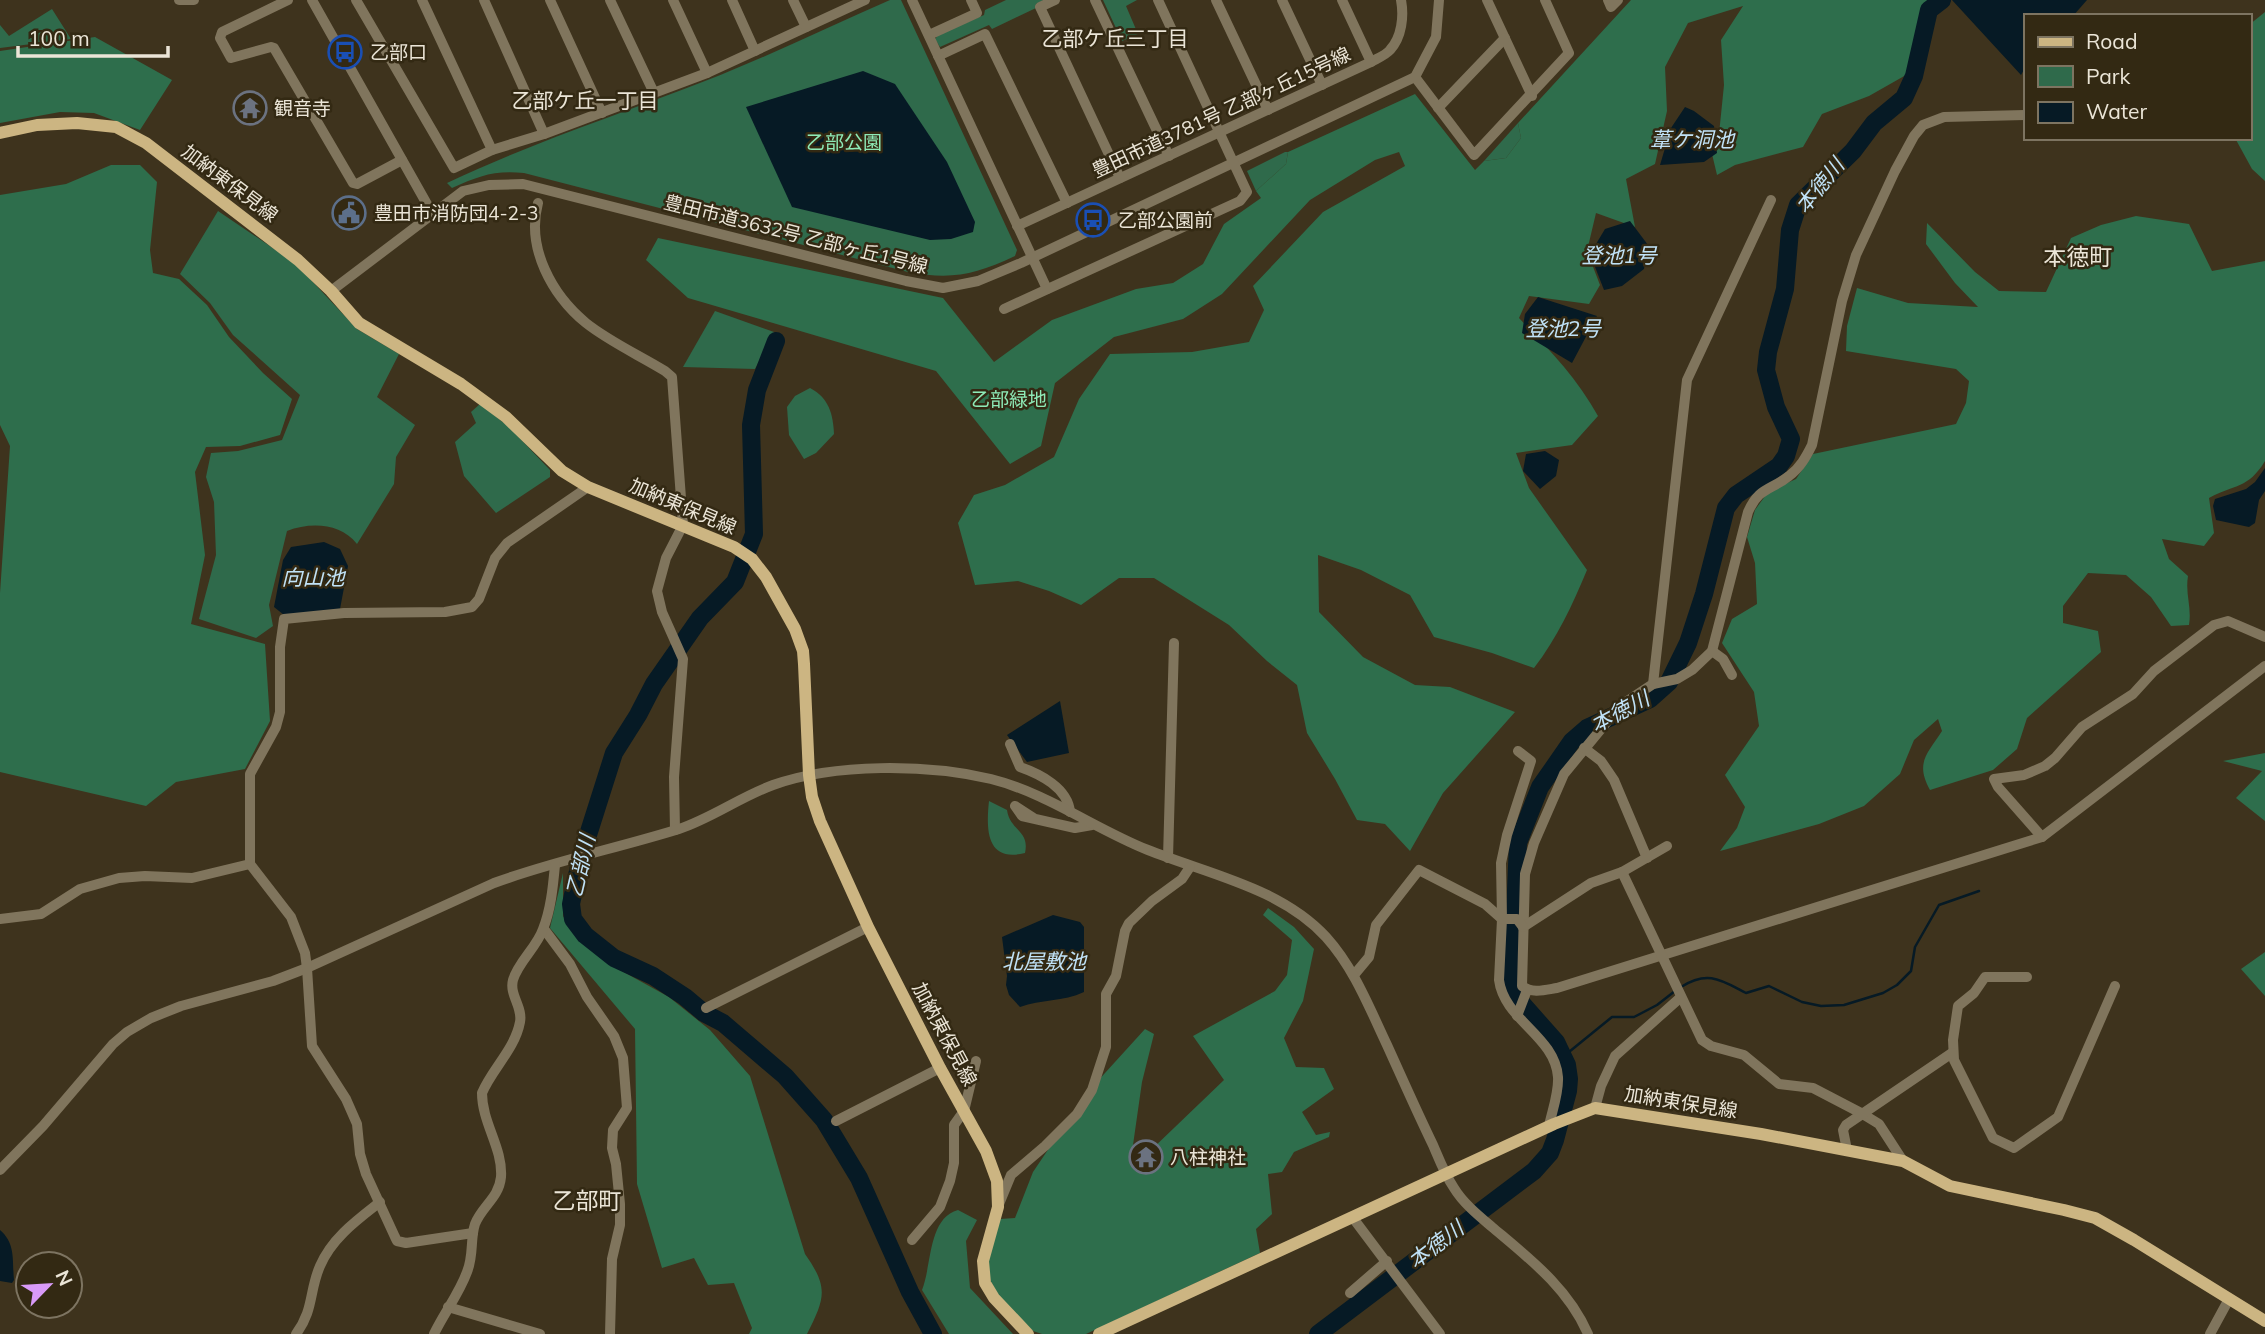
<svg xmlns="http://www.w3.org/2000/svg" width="2265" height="1334" font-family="Mulish,'Noto Sans JP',sans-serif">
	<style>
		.green { fill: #2f6a4b }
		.forest { fill: #2e6e4c }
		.water { fill: #061a25 }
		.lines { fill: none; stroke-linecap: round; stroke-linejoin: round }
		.stream { stroke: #061a25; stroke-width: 2.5 }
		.river { stroke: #061a25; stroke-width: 18 }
		.minor { stroke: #80755d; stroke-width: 10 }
		.major { stroke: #ccb582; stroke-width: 12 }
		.labels { text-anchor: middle; stroke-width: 5; stroke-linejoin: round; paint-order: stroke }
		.poi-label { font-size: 19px; fill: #ebe5d7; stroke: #332913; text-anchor: start }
		.street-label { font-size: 19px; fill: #ebe5d7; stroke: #332913 }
		.park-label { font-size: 19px; fill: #8eeab7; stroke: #332913 }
		.neighbourhood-label { font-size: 21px; fill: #ebe5d7; stroke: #332913 }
		.water-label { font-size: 21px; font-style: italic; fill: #c0e2f7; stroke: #332913 }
		.quarter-label { font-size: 23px; fill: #ebe5d7; stroke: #332913 }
	</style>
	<rect width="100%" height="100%" fill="#3e331d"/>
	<g class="green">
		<path d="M890,0h11l116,250 -2,6c-41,19 -63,24 -107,16l-384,-99c-30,-3 -45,3 -72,15l-5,-5c84,-40 171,-68 258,-102 62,-24 123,-54 185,-81z"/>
		<path d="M1006,0h38l-8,4v4l-44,21 -3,-4 -49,22 -5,-8 3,-4 46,-20 1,-5z"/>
		<path d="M1103,0h34l-11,6 12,28 -16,7z"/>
		<path d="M52,9l19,30 -71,9v-23l9,11z"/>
		<path d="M1518,123l3,15 -15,20 -22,3z"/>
		<path d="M1285,152h3l-2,12 -30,27 -9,-20z"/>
		<path d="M218,211l77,52 62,66 42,25 -22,43 38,28 -19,32 -2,27 -37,60c-17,-21 -46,-22 -70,-13l-18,74 4,21 -17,12 -57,-19 17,-64 -2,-53 -8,-25 5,-24 27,-2 44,-11 18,-45 -67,-60 -23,-32 -30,-29z"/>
		<path d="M715,311l59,21 -19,37 -72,-2z"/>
		<path d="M810,388c19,10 23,26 24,46l-18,19 -12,6 -15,-24 -2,-28 8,-11z"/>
		<path d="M480,404l29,23 41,43v7l-54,36 -32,-37 -9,-34 21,-19 -5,-11z"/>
		<path d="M989,801l18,9c3,21 23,20 18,43 -39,10 -39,-24 -36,-52z"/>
		<path d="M958,1210l19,10 -11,21 4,47 43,46h-64l-27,-44c10,-25 6,-72 36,-80z"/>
	</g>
	<g class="forest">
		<path d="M1631,0h298l-7,7 -16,68 -37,21 -47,18 -19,33 -68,18 -18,10 -5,-21 7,-20 5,-49 -3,-45 22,-34 -55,17 -23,44 2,44 -12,53 -29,15 9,48 -39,-14 -9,38 13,34 -11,19 -60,-8 -10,22c30,31 58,60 79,98l-26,29 -56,8 13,35 58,82c-15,36 -30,68 -53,98l-42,-15 -58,-16 -24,-42 -49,-25 -43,-15 1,57 44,45 52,28 35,2 65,25 -72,81 -33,58 -25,-27 -28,-4 -22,-41 -28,-46 -10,-48 -30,-24 -38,-36 -75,-47h-35l-38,27 -32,-14 -31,-10 -43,4 -17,-62 16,-28 31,-10 49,-28 25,-58 31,-45 82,-2 57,-10 15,-32 -11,-24 70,-74 82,-46 -6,-14 -24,8 -65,40 -88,94 -39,25 -69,18 -59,46 -14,63 -31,18 -74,-93 -248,-73 -42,-38 12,-22 285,60 51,64 58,-42 84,-31 37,-6 30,-19 21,-40 37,-26 -5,-7 30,-27 2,-12 127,-58 60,76 9,-9 22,-3 15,-20 -3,-15z"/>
		<path d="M2265,12v169l-13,-12 -17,-31h14v-113z"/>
		<path d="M95,37l77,43 -32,50 -46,-17 -34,-1 -60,11v-72z"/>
		<path d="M111,165h29l17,17 -7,68 3,23 26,6 28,26 22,32 34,36 29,26 -12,36 -40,11 -34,1 -11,25 10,83 -14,69 74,20 5,77 -25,48 -69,13 -30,24 -146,-34v-179l10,-147 -10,-21v-230l66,-11z"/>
		<path d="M2136,216l53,8 23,47 53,-10v200c-17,28 -30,23 -56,37l5,35 -10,13 -42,-7 7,20 19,17c-3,18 4,31 1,49l-18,1 -20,-29 -25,-22 -38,-2 -25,33v17l35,8 3,21 -74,66 -10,31 -24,21 -63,20c-15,-27 -3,-36 12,-59l-4,-12 -24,21 -14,34 -36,32 -45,18 -99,27 17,-23 8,-21 -20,-32 34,-49 -5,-34 -32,-49 10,-24 25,-15 -2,-41 -8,-26 8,-27 13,-18 28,-13 17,-25 143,-30 10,-21 3,-22 -13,-12 -110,-18 1,-25 10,-38 51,15 70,4 -23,-24 -29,-39 1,-21 48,49 24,19 47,1 25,-54 30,-13z"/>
		<path d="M2265,753v68l-29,-23 26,-27 -39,-10z"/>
		<path d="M563,873v43l11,18 46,36 49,27 41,33 40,46 55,178c24,34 20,44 2,80h-58l3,-6 -18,-45 -26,2 -14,-27 -32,10 -25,-84 -2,-155 -85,-101z"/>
		<path d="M1268,908l26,19 20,22 -11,52 -19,37 12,29 28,1 10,21 -32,23 14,23 14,-3 -1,5 -35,15 -12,20 -14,2 4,40 -16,15 4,24 -174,81h-44l-9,-3 -33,-33 -10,-18 -2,-17 12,-44 15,-1 18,-46 33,-49 29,-39 50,-55 9,5 -12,48 -9,63 17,6 74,-71 -31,-44 82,-45 12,-16 5,-35 -29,-25z"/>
		<path d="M2265,952v44l-24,-27z"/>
	</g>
	<g class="water">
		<path d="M1952,0h135l-14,16h-48v52l-4,7z"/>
		<path d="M863,71l32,13 52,78 28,60 -2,10 -22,7 -21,1 -138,-33 -46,-100z"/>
		<path d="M1685,107l9,4 20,15 3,27 -13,9 -44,3 11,-37z"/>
		<path d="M1630,221l18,24 -4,24 -22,17 -18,4 -14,-36 15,-25z"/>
		<path d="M1538,297l59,19 -25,47 -50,-30 3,-19z"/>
		<path d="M1545,451l14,9 -3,16 -16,13 -17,-18 3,-17z"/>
		<path d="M2265,468v23l-6,9 -4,23 -6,4 -33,-7 -3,-14 2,-7 31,-10 9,-7z"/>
		<path d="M324,542l16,7 8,17 -8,43 -56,6 -10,-8 9,-47 8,-13z"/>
		<path d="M1060,701l9,52 -42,9 -20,-27z"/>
		<path d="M1053,915l27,7 4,5v65c-21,10 -43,7 -64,15l-11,-12 -3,-10 1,-9 -5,-39z"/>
		<path d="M0,1230c16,14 12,30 14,50l-2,3 -12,-2z"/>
	</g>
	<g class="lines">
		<g class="stream">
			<path d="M1681,987c27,-17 40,-7 65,6l23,-7 33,16 19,4 23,-1 39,-12 14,-8 14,-14 4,-24 24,-42 40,-14"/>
			<path d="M1564,1056l48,-39h22l23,-12 18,-14"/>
		</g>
		<g class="river">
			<path d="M776,341l-19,49 -6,35 3,109 -19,48 -35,36 -46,66 -16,31 -24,38 -33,104 -10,47 2,15 12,16 29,23 39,18 32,21 19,16 19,10 62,53 39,44 35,58 51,114 23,42"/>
			<path d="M1318,1334l216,-163 16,-18 5,-13 13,-49 1,-12 -2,-14 -11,-23 -39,-44 -5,-13 6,-142 22,-56 32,-46 15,-13 63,-29 19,-17 19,-39 16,-49 22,-86 10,-13 43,-29 7,-10 5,-17 -15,-32 -10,-37 2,-18 17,-63 5,-59 8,-25 55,-54 21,-28 30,-25 10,-22 15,-66 13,-10"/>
		</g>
		<g class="minor">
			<path d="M179,0h15"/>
			<path d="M288,0l-66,32 -2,6 11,20 40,-11 3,1 79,135 4,1 45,-24"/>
			<path d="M312,0l120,213"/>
			<path d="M356,0l98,168 38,-18 52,-16 163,-61 158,-73"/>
			<path d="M422,0l70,150"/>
			<path d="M484,0l60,134"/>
			<path d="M550,0l52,113"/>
			<path d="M610,0l44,93"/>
			<path d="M673,0l34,73"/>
			<path d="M732,0l23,51"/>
			<path d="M793,0l13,27"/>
			<path d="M912,0l135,289"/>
			<path d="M1055,0l-15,7 80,171"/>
			<path d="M1095,0l74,156"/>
			<path d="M1216,0l52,110"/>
			<path d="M1282,0l40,85"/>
			<path d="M1342,0l29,62"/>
			<path d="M1487,0l45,96"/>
			<path d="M1608,0l3,7 7,-7"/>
			<path d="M929,35l48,-22 -6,-13"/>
			<path d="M938,56l47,-22 82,169"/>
			<path d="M1415,77l59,78 95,-102 -24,-53"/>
			<path d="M1438,108l67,-70"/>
			<path d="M2025,115l-81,2 -21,8 -9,11 -19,35 -39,84 -14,46 -30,144c-6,12 -12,23 -23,31 -19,15 -30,11 -41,36l-36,139 -20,19 -15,9 -24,5 -33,22 -56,68 -30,69 -9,31 -3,112c10,8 23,4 35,2l485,-151 223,-171"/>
			<path d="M538,203c-12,45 14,92 48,120 24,19 53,32 79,48l7,6 11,148 -17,33 -9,33 5,21 21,47 -9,118 1,53"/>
			<path d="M1017,226l354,-164c5,-3 15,-7 19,-12 12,-13 14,-34 11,-50"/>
			<path d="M331,291l132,-100 26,-6 34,-1 383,97 37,7 35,-7 43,-18 394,-186 21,-40 3,-37"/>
			<path d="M1004,309l236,-108 7,-9 -89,-192"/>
			<path d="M1712,651l11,8 9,16"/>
			<path d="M1653,684l34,-304 84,-180"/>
			<path d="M1010,744l10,23c20,7 48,21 50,45"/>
			<path d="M1584,748l17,13 13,19 33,78"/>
			<path d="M1518,751l13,10 -24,74 -6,28 1,56 -3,61c5,40 56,56 59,97 1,16 -6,34 -9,49"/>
			<path d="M1035,819l-20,-13 7,10 53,12 17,-3"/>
			<path d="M2042,837l-44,-50 -4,-8 30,-4 21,-9 10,-8 27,-31 51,-33 21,-23 60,-46 14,-4 37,16"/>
			<path d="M1168,858l6,-215"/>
			<path d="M1622,872l80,168 9,6 33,9 35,29 34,4 48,25 18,11 24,37"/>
			<path d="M0,919l41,-5 39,-25 39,-11 26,-2 47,2 58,-14"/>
			<path d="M1523,927l68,-44 31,-11 45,-26"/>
			<path d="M544,929l26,35 17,33 27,39 9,22 4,50 -14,22 -1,18 4,16 4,40v21l-8,34 -2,75"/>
			<path d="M1354,975l15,-18 7,-32 43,-55 66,34 17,15h15l6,8"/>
			<path d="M2027,977h-42l-11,16 -16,13 -5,34 1,20 39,78 21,10 44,-31 57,-131"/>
			<path d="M706,1008l162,-81"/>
			<path d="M1517,1016l10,-26"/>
			<path d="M1595,1108l6,-22 14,-30 66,-59"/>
			<path d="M836,1121l104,-53"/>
			<path d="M1847,1150l-4,-20 3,-5 106,-72"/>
			<path d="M0,1170l43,-44 70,-82 14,-12 24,-14 30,-12 92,-25 34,-13 187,-85c60,-22 124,-35 185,-54 33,-11 61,-32 94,-44 62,-22 154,-21 218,-6 56,14 104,50 157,71 60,24 133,38 178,87 28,31 43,70 61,108 15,33 30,67 46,100 6,14 12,30 21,43 9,15 25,28 38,39 38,32 76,61 96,107"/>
			<path d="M999,1204l12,-29 34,-29 32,-32 15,-24 14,-43v-53l10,-18 9,-45 4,-8 23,-22 30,-22 8,-12"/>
			<path d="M1353,1218l87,116"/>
			<path d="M473,1233l-67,10 -9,-2 -2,-4 -29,-63 -6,-20 -3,-30 -11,-25 -34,-53 -5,-78 -2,-15 -14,-36 -41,-53v-90l26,-47 4,-15v-65l4,-28 60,-6 101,-1 27,-5 7,-8 16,-41 12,-15 81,-56"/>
			<path d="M912,1240l28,-33 10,-26 4,-18v-38l10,-14 12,-50"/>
			<path d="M1350,1293l37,-32"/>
			<path d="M448,1307l92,27"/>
			<path d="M296,1334c18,-24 13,-43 24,-68 12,-28 37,-46 60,-64"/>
			<path d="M434,1334c10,-21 25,-40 33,-62 7,-17 3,-33 8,-48 7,-18 24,-26 26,-47 2,-29 -19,-54 -19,-84 10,-24 33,-44 38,-71 3,-15 -11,-27 -7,-42 5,-18 24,-33 30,-51 8,-20 10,-43 12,-64"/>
			<path d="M2210,1334l19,-35"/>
		</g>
		<g class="major">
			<path d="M0,133l37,-8 40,-2 39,4 30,16 152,117 33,31 28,32 102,61 45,33 56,54 26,16 146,60 18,12 14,18 29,52 8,22 1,13 5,111 3,22 8,24 48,106 72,141 46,83 11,30 1,26 -15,54 2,22 9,15 34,36"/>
			<path d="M1099,1334l455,-210 41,-16 166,26 142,27 47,25 114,24 31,8 39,22 131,81"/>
		</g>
	</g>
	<defs>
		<symbol id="bus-ring" viewBox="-11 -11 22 22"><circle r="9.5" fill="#332913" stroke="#1a4fb4" stroke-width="1.5"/><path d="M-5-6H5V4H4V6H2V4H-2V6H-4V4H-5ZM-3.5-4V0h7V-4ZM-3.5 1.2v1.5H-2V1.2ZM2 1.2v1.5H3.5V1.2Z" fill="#1a4fb4"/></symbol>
		<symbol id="temple-ring" viewBox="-11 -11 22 22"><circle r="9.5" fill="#332913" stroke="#6b7280" stroke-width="1.5"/><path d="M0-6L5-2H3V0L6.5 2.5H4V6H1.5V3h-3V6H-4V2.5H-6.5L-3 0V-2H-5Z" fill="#6b7280"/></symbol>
		<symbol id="civic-ring" viewBox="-11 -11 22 22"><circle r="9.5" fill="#332913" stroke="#5c6f8a" stroke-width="1.5"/><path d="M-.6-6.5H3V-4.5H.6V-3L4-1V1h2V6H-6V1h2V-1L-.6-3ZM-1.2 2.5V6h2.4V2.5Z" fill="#5c6f8a"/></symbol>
	</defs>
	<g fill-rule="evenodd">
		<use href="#bus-ring" x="326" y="33" width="38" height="38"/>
		<use href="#temple-ring" x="231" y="89" width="38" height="38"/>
		<use href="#civic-ring" x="330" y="194" width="38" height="38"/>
		<use href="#bus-ring" x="1074" y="201" width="38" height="38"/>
		<use href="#temple-ring" x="1127" y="1138" width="38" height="38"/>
	</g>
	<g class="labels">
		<g class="poi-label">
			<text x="370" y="59">乙部口</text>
			<text x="274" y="115">観音寺</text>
			<text x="374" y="220">豊田市消防団4-2-3</text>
			<text x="1118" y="227">乙部公園前</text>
			<text x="1170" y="1164">八柱神社</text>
		</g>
		<g class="street-label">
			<text transform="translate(1221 112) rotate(-25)" y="7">豊田市道3781号 乙部ヶ丘15号線</text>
			<text transform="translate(230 183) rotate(37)" y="7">加納東保見線</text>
			<text transform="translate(796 234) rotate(14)" y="7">豊田市道3632号 乙部ヶ丘1号線</text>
			<text transform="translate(683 506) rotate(23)" y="7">加納東保見線</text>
			<text transform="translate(945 1034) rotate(62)" y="7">加納東保見線</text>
			<text transform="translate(1681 1102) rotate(9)" y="7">加納東保見線</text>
		</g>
		<g class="park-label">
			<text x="844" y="149">乙部公園</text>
			<text x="1009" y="406">乙部緑地</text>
		</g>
		<g class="neighbourhood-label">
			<text x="1115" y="46">乙部ケ丘三丁目</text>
			<text x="585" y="108">乙部ケ丘一丁目</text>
		</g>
		<g class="water-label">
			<text x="1692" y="147">葦ケ洞池</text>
			<text transform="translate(1820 186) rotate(-51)" y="7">本徳川</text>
			<text x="1619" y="263">登池1号</text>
			<text x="1563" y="336">登池2号</text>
			<text x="313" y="585">向山池</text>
			<text transform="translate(1620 712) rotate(-28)" y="7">本徳川</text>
			<text transform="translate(581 866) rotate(-77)" y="7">乙部川</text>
			<text x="1044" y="969">北屋敷池</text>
			<text transform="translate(1436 1245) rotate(-37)" y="7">本徳川</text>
		</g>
		<g class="quarter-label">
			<text x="2078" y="265">本徳町</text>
			<text x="587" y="1209">乙部町</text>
		</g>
	</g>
	<rect x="2024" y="14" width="228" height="126" fill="#332913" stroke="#7d7461" stroke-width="2"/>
	<rect x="2038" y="37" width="35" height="10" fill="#ccb582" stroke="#7d7461" stroke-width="2"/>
	<text x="2086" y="49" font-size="21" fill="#ebe5d7">Road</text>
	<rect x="2038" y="66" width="35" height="21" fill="#2f6a4b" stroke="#7d7461" stroke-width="2"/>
	<text x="2086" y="84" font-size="21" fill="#ebe5d7">Park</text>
	<rect x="2038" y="102" width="35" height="21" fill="#061a25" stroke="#7d7461" stroke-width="2"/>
	<text x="2086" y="119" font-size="21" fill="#ebe5d7">Water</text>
	<g transform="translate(49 1285) rotate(65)"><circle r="33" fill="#332913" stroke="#7d7461" stroke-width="2"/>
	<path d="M0-5L12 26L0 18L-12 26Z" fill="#d99af8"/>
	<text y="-10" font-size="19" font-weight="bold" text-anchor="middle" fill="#ebe5d7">N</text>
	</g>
	<path d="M18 46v10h150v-10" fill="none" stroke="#ebe5d7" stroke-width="3.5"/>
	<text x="28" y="46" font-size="21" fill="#ebe5d7" stroke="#332913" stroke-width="5" paint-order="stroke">100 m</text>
</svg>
